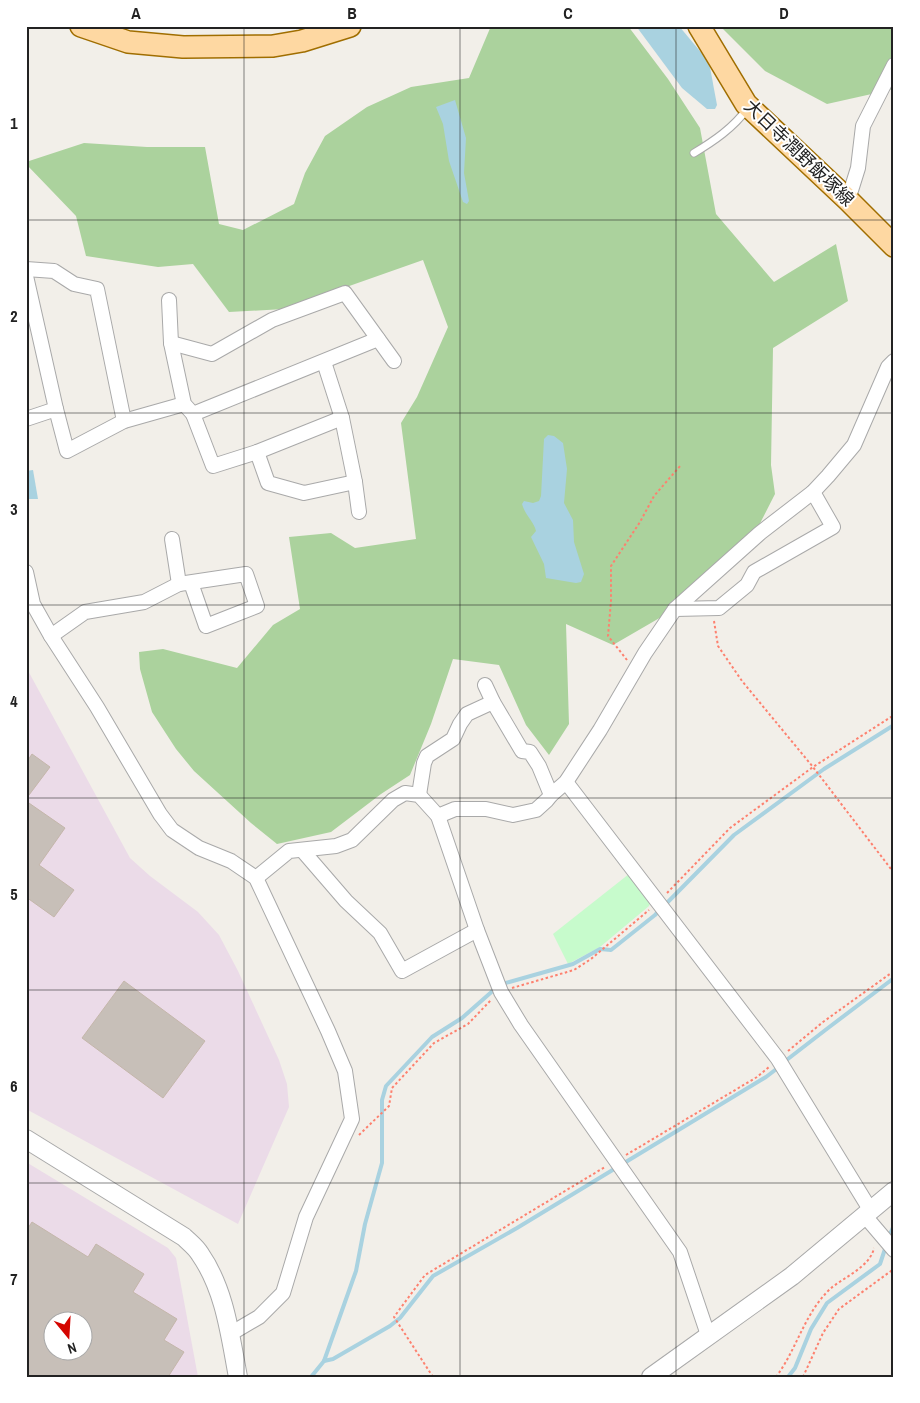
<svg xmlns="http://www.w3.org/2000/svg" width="920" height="1403" font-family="'Archivo Narrow','Noto Sans JP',sans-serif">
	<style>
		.industrial { fill: #ebdbe8; fill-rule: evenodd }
		.forest { fill: #abd29d }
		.park { fill: #c7fbcc }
		.water { fill: #a9d2e0 }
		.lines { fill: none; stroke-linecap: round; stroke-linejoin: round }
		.stream { stroke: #a9d2e0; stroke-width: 4 }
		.building { fill: #c7bfb8; stroke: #c4b6aa; fill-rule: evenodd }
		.service-casing { stroke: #a9a9a9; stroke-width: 9 }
		.minor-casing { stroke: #a9a9a9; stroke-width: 16 }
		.tertiary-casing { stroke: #a9a9a9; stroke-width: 20 }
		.primary-casing { stroke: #a06e00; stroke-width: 24 }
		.path { stroke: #fd816f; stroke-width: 2; stroke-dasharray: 2.5 2.5; stroke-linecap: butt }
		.service { stroke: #fff; stroke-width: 7 }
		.minor { stroke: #fff; stroke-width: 14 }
		.tertiary { stroke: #fff; stroke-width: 18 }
		.primary { stroke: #fed8a2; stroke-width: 21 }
		.grid { fill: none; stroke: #222; stroke-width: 1; stroke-opacity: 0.55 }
		.labels { text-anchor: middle; stroke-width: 4; stroke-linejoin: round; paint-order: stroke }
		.street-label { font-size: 18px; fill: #222; stroke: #fff }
		.neatline { fill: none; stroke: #222; stroke-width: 2 }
		.grid-label { font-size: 16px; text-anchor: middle; font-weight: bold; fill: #222 }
	</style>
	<rect width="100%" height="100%" fill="#f2efe9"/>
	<g class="industrial">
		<path d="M26,667l104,191 20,18 48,36 21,23 19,36 41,89 8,24 2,23 -51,117 -212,-115z"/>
		<path d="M26,1162l142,86 8,10 22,119h-172zM52,1320h30v30h-30z"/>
	</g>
	<g class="forest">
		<path d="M491,26h137l40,53 32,49 16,86 58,68 62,-38 12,57 -75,47 -2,117 4,29 -25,49 -75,66 -62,36 -47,-21 3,100 -20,31 -23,-30 -27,-60 -46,-6 -22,65 -21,51 -29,19 -50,38 -54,12 -26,-21 -57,-52 -18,-22 -24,-37 -12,-43 -1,-17 24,-3 74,19 36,-43 27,-16 -11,-72 42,-4 24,15 61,-9 -15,-116 16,-26 31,-70 -25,-67 -139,49 -55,3 -36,-48 -35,3 -72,-11 -10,-40 -50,-52v-2l58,-19 63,4h58l14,77 24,6 51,-26 11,-31 20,-37 42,-29 44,-20 58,-9z"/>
		<path d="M720,26h174v63l-67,15 -62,-33z"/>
	</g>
	<path class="park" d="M629,874l22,27 -2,5 -49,41 -32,17 -15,-30z"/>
	<g class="water">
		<path d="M636,26h43l30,36 8,43 -2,4h-8l-25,-21z"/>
		<path d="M455,100l11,38 -2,35 5,28 -2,3 -4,-2 -14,-41 -6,-37 -7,-17z"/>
		<path d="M548,435l6,1 9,7 4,26 -3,34 9,17 1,22 10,32 -3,8 -5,1 -30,-5 -2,-14 -13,-27 5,-6c-2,-9 -11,-16 -14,-27l2,-3 9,2 6,-2 2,-5 3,-57z"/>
		<path d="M33,470l5,29h-12v-28z"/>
	</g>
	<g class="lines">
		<g class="stream">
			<path d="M502,984l71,-20 27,-15 11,1 44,-35 79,-80 90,-66 70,-44"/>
			<path d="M784,1062l44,-34 66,-50"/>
			<path d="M888,1239l6,-14"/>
			<path d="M324,1361l9,-2 57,-33 10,-8 33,-42 84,-48 249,-151 13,-10"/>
			<path d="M311,1377l13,-16 32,-90 9,-47 17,-61v-63l4,-14 46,-49 30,-19 34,-30"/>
			<path d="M788,1377l7,-9 16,-39 16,-26 53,-39 6,-18"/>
		</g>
	</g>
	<g class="building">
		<path d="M32,754l18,13 -24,32v-36z"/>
		<path d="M26,801l39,27 -26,37 35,25 -20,27 -28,-20z"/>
		<path d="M124,981l81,60 -42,57 -81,-60z"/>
		<path d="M32,1222l56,35 8,-13 48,30 -11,18 44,27 -13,21 20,12 -16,25h-142v-146zM52,1320h30v30h-30z"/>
	</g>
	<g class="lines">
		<defs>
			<path id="service" d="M694,153c20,-12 39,-25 53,-44"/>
			<g id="minor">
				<path d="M848,200l10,-32 5,-42 31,-61"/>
				<path d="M26,269l28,2 20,13 23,5 27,132"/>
				<path d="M26,276l30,133"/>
				<path d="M169,300l2,43 13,61 9,10 185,-75"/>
				<path d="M171,343l41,11 60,-34 73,-27 49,68"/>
				<path d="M324,362l18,56 13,64 4,30"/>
				<path d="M193,414l20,52 44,-14 85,-34"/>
				<path d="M26,419l30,-10 11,42 57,-30 60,-17"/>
				<path d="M257,452l11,31 36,10 51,-11"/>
				<path d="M172,539l7,45"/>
				<path d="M26,572l7,32 18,32 46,71 63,107 12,16 27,18 32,13 25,17 72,153 17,40 7,48 -46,98 -23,76 -24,24 -29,17"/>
				<path d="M675,609l44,-1 28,-23 7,-13 79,-45 -20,-35"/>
				<path d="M51,636l34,-24 59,-10 35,-18 67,-10 11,32 -51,20 -15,-43"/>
				<path d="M485,685l8,17 29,49 8,1 9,14 12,29"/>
				<path d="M566,782l212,277 93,152"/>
				<path d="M419,795l5,-32 3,-7 26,-17 7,-15 7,-10 26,-12"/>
				<path d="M438,816l17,-7h31l27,6 23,-5 11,-10 4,-5 15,-13 34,-52 45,-77 30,-44 85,-76 53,-41 15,-16 26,-31 34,-78 6,-6"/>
				<path d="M302,850l44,51 34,32 22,38 75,-41"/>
				<path d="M256,878l33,-27 47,-5 16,-6 41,-40 12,-7 14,2 19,21 39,114 24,62 20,33 159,227 28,83"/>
				<path d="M865,1216l29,34"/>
			</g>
			<g id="tertiary">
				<path d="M26,1139l158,98c5,5 12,10 16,17 25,36 30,81 38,123"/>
				<path d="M651,1377l141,-101 102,-85"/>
			</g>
			<g id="primary">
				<path d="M81,26l47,16 55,5 90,-1 29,-5 48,-15"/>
				<path d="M699,26l47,78 102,96 46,46"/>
			</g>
		</defs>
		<use href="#service" class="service-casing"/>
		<use href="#minor" class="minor-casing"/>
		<use href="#tertiary" class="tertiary-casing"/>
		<use href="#primary" class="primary-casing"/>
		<g class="path">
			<path d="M273,28l9,-2"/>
			<path d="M714,621l4,25 24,35 71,86 81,106"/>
			<path d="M627,660l-19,-24 3,-35v-35l29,-44 14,-26 27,-31"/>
			<path d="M667,893l63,-65 83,-61 81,-52"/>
			<path d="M512,988l62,-18 17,-11 58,-49"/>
			<path d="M788,1051l35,-29 71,-51"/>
			<path d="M359,1135l30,-29 3,-18 42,-45 34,-19 23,-24"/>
			<path d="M626,1155l131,-78 12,-10"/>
			<path d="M433,1377l-39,-60 31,-42 180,-108"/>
			<path d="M776,1377c21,-28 28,-63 54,-88 14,-12 40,-22 44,-41"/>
			<path d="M803,1377l20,-44 16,-24 52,-38 3,-5"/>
		</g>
		<use href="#service" class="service"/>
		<use href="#minor" class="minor"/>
		<use href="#tertiary" class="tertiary"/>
		<use href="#primary" class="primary"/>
	</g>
	<path class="grid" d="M244,26v1351M460,26v1351M676,26v1351M26,220h868M26,413h868M26,605h868M26,798h868M26,990h868M26,1183h868"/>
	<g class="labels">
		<g class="street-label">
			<text transform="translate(799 153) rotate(44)" y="6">大日寺潤野飯塚線</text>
		</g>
	</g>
	<rect width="920" height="1403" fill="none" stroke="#ffffff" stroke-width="55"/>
	<g transform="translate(68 1336) rotate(162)"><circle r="24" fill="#ffffff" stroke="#a7a7a7"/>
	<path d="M0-4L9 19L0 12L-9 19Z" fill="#d40500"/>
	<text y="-8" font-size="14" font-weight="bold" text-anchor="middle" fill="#222222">N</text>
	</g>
	<rect x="28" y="28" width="864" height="1348" class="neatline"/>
	<g class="grid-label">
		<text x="136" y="19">A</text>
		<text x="352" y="19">B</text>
		<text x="568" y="19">C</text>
		<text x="784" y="19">D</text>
		<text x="14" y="129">1</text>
		<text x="14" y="322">2</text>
		<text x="14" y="515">3</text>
		<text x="14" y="707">4</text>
		<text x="14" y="900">5</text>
		<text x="14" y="1092">6</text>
		<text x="14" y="1285">7</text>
	</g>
</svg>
